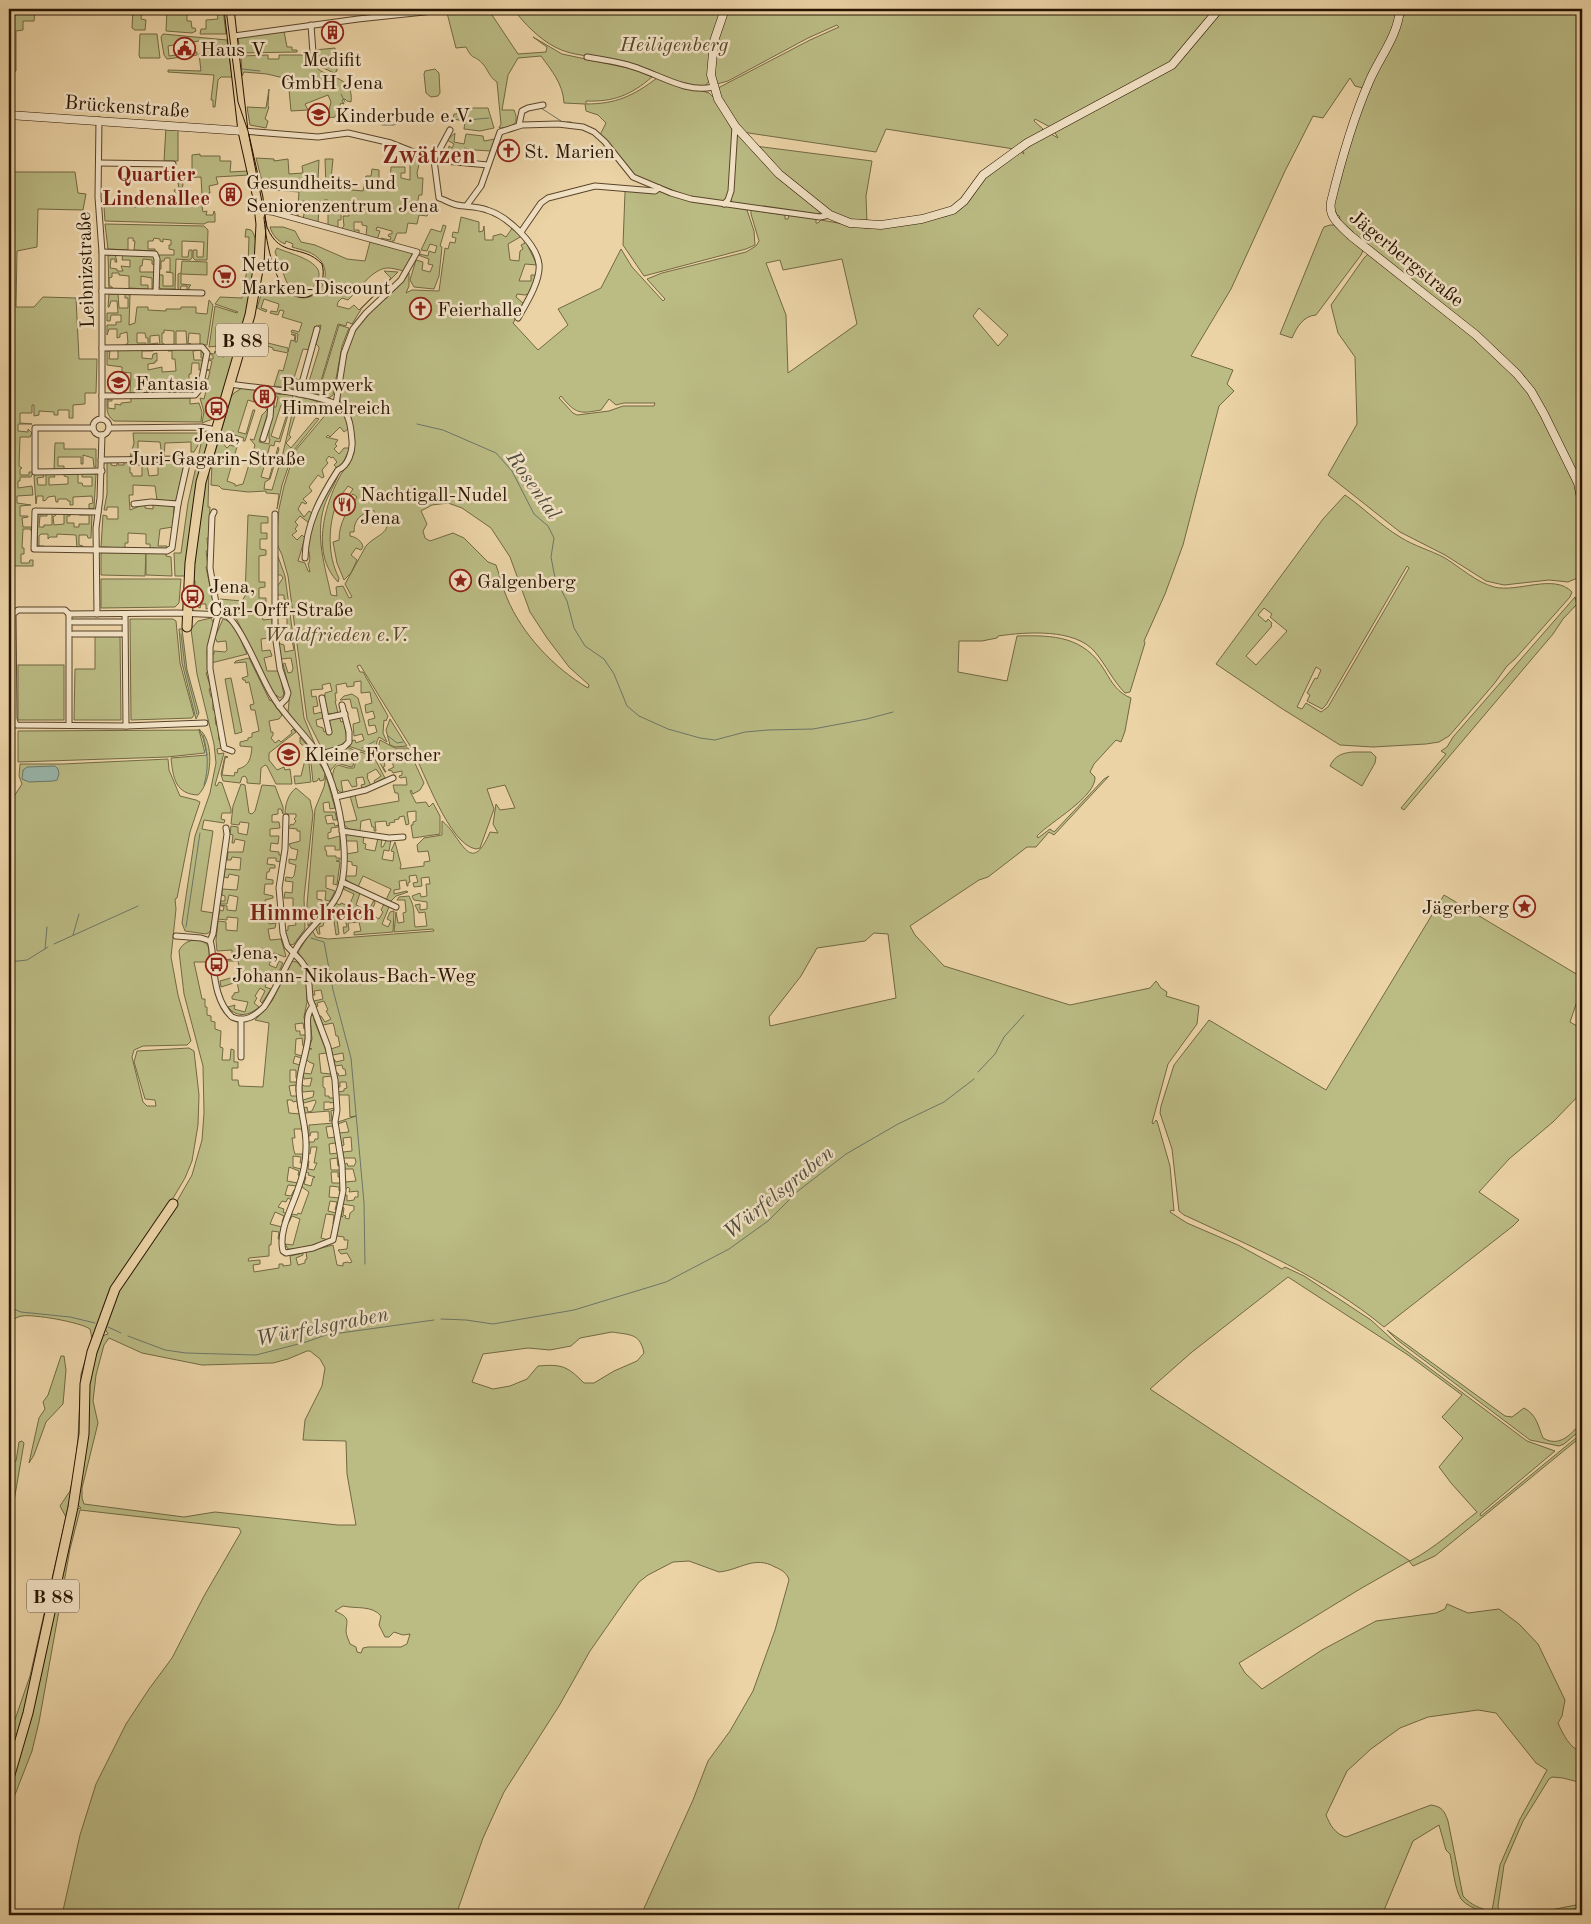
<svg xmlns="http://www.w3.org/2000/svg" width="1591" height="1924" font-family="'Old Standard TT',serif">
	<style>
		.green { fill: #bbbb84; stroke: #726842; fill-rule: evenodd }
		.water { fill: #99b7ad; stroke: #6c7668 }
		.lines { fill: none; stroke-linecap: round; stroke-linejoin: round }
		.stream { stroke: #6c7668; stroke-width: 1 }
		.street-casing { stroke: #59442a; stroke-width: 7 }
		.secondary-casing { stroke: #281401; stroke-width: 9 }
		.primary-casing { stroke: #281401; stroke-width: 11 }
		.street { stroke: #f2e2c5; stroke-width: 5 }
		.secondary { stroke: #f2e2c5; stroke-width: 8 }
		.primary { stroke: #ebd3a6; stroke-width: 9 }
		.tram { stroke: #281401; stroke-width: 1 }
		.labels { text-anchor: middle; stroke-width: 5; stroke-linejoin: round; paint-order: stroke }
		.shield { fill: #f2e2c5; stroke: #65523c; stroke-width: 1 }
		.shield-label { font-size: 19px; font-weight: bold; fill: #281401 }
		.park-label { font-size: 20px; font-style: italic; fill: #544628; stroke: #f2e2c5 }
		.poi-label { font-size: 20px; fill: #281401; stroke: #f2e2c5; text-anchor: start }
		.street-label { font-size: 20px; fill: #281401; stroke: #f2e2c5 }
		.neighbourhood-label { font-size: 21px; font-weight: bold; fill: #7a1f14; stroke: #f2e2c5 }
		.water-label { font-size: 21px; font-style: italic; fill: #504d3d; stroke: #f2e2c5 }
		.quarter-label { font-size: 22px; font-weight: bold; fill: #7a1f14; stroke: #f2e2c5 }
		.district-label { font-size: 25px; font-weight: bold; fill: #7a1f14; stroke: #f2e2c5 }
	</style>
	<rect width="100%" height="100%" fill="#ebd3a6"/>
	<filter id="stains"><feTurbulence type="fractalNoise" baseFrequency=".004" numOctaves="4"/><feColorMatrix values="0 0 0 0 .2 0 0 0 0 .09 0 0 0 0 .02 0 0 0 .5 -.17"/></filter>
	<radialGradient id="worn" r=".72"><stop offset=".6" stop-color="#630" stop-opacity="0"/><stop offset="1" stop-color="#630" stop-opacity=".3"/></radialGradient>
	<g class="green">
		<path d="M9,9h26l-1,12h-11v9l-7,1v40l-7,1z"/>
		<path d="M133,9h9l-1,10 5,1 -1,10h-10l-3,-2z"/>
		<path d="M167,9h56l3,25h-26l1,-5h5v-9l12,-1 -1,-6 -30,1v7h4l1,7h3l1,3 -4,2 -26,-2z"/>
		<path d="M446,9h42l30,45 28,-2 1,-5 -14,-10 29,17 75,16 15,7c-21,18 -38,25 -66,24v3c30,0 47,-8 71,-26l52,15 6,6 18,32 -3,61 -3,7 -5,3 -31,-5 -56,-21 -35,-41 6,-12 -8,-8 -12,-4 -1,-7 -21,-1c-1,-19 -12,-32 -23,-47l-23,2 -10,17 -6,35h12c6,14 -1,17 -15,18l2,-4 -4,-42c-8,-5 -9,-13 -15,-19 -9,-9 -9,-2 -16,-16l-10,1z"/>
		<path d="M513,9h210c-9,24 -17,46 -14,72l-5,6c-32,-3 -61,-20 -92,-27 -18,-4 -41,-4 -57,-13 -17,-9 -30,-23 -42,-38z"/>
		<path d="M728,9h487l-30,38 -18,18 -117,62 -15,-8 -1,2 9,8 -1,3 -28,17 -128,-20 -10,23 -134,-20 -20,-30 -4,-14 92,-48 29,-13 -2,-2 -29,13 -80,43 -11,3c-8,-26 2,-51 11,-75z"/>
		<path d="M1222,9h176l-2,11 -33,68 -8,-2 -5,-8 -27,40 -10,-2 -28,55 -54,118 -40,67 42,14 -6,14 7,7 -15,15 -36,139 -18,49 -21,47 1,2 -15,49 -5,1c-12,-12 -19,-28 -30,-41 -20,-24 -69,-20 -97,-16l-1,2 -15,3h-23l-1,31 49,9 10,-45c37,-1 67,0 88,35 7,12 13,22 26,27l-6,33 -4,11 -5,-2 -22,24 -4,8 5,5c1,20 -45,45 -58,59l1,2 12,-9 4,3 50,-53 5,-3 -55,59 -5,-3 -13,15h-9l-39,30 -9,3 -69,46 5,9 29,31 126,39 80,-17 6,-7 5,7 6,4 -1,4 33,10 -2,18 -29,40 -16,59 1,1 3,-4 1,1 13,45 4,45 -3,-1 -1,2 17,11 51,22 44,24 3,-2 19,9 67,44 25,23 131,98 28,10 -75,63 1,2 101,-83v3l-147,120 -22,10 -4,-5 -49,28 -121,74 6,10 17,16 60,-39 54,-29 60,-8 9,-4 2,-5 21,9 31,-4 20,15 19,20 27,56 -3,16 -4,7c5,11 12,26 24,29v31l-19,-5 -11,-1 -3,2 -26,42 -19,44 -6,41 1,6c27,6 57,-4 83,-8v4c-31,4 -100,16 -121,-9 -7,-12 -8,-32 -11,-45l-4,-4 -7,-25 -26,16 -31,74h-741l52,-115 15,-39 22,-30 23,-40 22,-61 14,-50c-2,-7 -7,-10 -14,-13 -21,-12 -35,3 -56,5l-30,-11 -16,1 -25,13 -9,7 -12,16 -37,53 -31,55 -55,86 -21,46 -27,77h-394l18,-80 16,-51 30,-60 23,-35 23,-31 32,-62 37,-64 -2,-4 -9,-1 -150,-17 -10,39 -31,173 -7,29 -23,59v-25l9,-24 58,-252 5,-1 -3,-3 11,-129 13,-40 6,-2 -4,-7 13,-35 52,-77 23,-40 10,-35 2,-27 -1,-47 -19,-72 -5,-43c4,-11 22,-16 29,-5 2,4 1,11 1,16h-15l8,37h3v8h2v8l4,1v5l4,1v7l6,2 -1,16 3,1 -1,12h8l1,-11 3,1v12h4v6h-6v12h6l1,6 24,1 6,-64 -14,-3 17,-19 20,-40 5,1 6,7 3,8 1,25 -3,15 2,11 -2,1 -1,-6 -8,1 1,7h4v4h6l-1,11h-2l-1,-8 -6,1 -1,15 7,2 -2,7 1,-5 -6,-2 -2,7 7,2 -2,13h-2v-8h-6v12h7v10h-1v-7l-7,1 2,10h7l1,12 -1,1 -1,-8 -4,1 -1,-2h-5l2,13 11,1 4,18h-2v-3h-8l1,9h-3c1,5 1,11 3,16h9l-1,9h-3l1,-6 -8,-1v11l8,2 -1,7 -2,-1 1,-4 -10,-4 -2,14 11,2 -1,3 -9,-1 -3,10 6,1 3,-6h2l-4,10 -4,-2 -2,4 -4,-1 -4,6 6,2 -1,3 4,2 -3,9 -2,-1 2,-6 -9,-4 -5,12 12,3 -2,12h-2l1,-7 -7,-1 -1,14h-2v11l-20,2 -1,3 12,-1v4l-7,1 1,7 25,-4v-4h4v2l8,-1 -1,-9 13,-3v2l-7,3 2,7 7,-2v-3l2,-1 -1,-7 27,-7 4,20 6,1v-3l5,-1 1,1 3,-1 -5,-9 -6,1 -3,-4 9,-1 1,-9h-4v-3l-7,-1 3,-20 3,1 -2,-2 2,-8 1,1 -1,7 3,1 -1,2 4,1 1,-6 4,-3v-4l-11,-2 2,-9h2v6l7,-1 1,-3h3v-6l-9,1 1,-3 -2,-2 -3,3v-8l11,-1 -3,-12h-9v-4l3,-2 1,3h6l2,-4 -1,-4h-12v-6l9,-1 -1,-14 -8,1 1,7 -2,1 -3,-13 10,-1 -3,-11 -8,3v-2l18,-6 -6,1 -1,-22h-10l-1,-3 6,-1v-2l3,-1 -1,-6h-6v5h-2l-2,-14h2l1,3 7,-1 -1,-6h-2l-1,-4 -7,1 -1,-7 2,3 8,-2 -1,-7 -10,2 -2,-6 9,-3 -2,-10h-2c-1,-4 -1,-7 -3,-13l-10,2 -4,-9h2l4,6 6,-3 -5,-8 2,-1 -4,-9 -7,2 1,3 -2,1 -2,-6 9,-2 -2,-9 -7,1 1,4h-3l-2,-25 -12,-18 14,-22 4,7 12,2 106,-8 -1,-2 -39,3 2,-20 2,11 6,-1 -1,-9 3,-1 -1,-12h-8l2,-3 10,-1c7,13 4,19 6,31l12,-1 -2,-14 -6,1 -4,-8 5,-1v6l7,-1v-7l-13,-2 -2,-4 8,-3 1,4 6,-1 -1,-12h4l-1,-7 -8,1 1,8 -8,1 -1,-4 5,-1 -2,-7 -7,1 1,6 -2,1v3h-1l-1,-6 -7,1 1,8 -6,1v4l13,-3 1,1 -12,4 -6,6 -4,-2 5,-11 -28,-13 -5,11 -12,-7 -1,-4h11l1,-10 -5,-1v-3l-6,-1v-7l12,-2 -1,-11h-12v-3l3,-4 16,2 -1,7 3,1 -1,5 10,2 3,-13h4l-1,9h2l4,-8 4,1 -2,11 -5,-1 -2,9 11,2 1,-9 -3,-1 4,-9 6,23 -1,4 24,-3v-4l6,-1 -2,-10 -10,1 -1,-7 7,-7 18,-3v-14c19,14 28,58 48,11l8,1 -5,-9 3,-20 4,6 15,-2 -10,-23 -18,4 7,20 -14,39 -4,1c-27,-4 -52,-78 -64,-100 -17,-28 -35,-56 -52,-84l-3,1 3,6h3l25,44 -2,5 -2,-1 -1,13 4,9 -8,-5 -2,4 -2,14 -27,-9 3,-5 4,-1 1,3 8,-3 -2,-6 -8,2 -1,-12 7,-2 -3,-14h-5l-2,-9 -10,1 4,-4 8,-2 6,4 10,37 9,-3 -2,-7 -6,1 -1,-6 7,-2 -2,-7 -7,2 -1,-8 7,-2 -2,-11 -9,1v-12l-7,1v4l-7,1 -1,-4 -10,2 1,8h-2l1,8h-1l3,12 -11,1 -3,-10 1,-11 7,-2 -2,-8 -8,2 1,4 -12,1 1,7 4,-1 2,10 -5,1 1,7 8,-2 1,6 -7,2 1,6 6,2 1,4 3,-1 1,-11 11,-4 2,6 3,-1 3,19c-5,6 -18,11 -25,9l-15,-30 -19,-143 -6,-21 -6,-13 3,-33 5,-23 11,-35 37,-44c13,2 15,11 16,22l-4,3 -4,-5 -10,10 -2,-2 -2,2 12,3 -3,4 2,2 -3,3 5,5 5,-6h6l-7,15 -5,6 -4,-4 3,-3 -4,-5 -2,1 -2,-2 -3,4 2,3 -6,7 2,7 -2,1 -4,-3 -9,12 3,4 -9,8 4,4 -2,1 -3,-2 -4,7 6,8 5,-6 3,2 -3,10 -9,-7 -5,6 3,3 -3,4 2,2 -5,4 5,5 5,-5 3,3 -7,23 7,2 3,8 2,1 -2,-9h1c3,-8 -3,-15 -2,-23 4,-25 20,-47 32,-69 -1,9 -12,25 -15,36 -9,30 1,59 7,88l6,1 -1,-9 7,-1 6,12 3,-1 -7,-13 21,-38c9,-11 28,-13 19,-30l-10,-3 -2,-3c-12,4 -19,9 -19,22h-4v4c6,1 12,5 13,11l-2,3 -5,-2 -5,7 6,5 -6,13 -7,7 -7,-17 -4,-21 6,-2c0,-17 8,-29 18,-43l-4,-3 -2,2 -2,-1 4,-6 -5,-3c-3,5 -9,10 -11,16 -9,23 -10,53 2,76l-1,4c-27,-27 -14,-75 1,-104 4,-8 13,-18 13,-27 0,-9 -2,-30 -5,-38 -1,-4 -6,-8 -7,-12 -2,-8 7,-51 10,-60 11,-30 43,-42 59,-68v13l-3,7 6,-3 27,1 6,-43 3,1 2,-7 5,1 1,-5 -4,-1 1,-5 5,1 3,-16 18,5v10l4,-1 1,-5 1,14h8v-4l8,-2 5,3 7,-10 9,9 -14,8 2,16 9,1 1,-10 3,-2 -2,-4 4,-2 -2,-4 1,-1 13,27 -12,-1 -6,17h12v-6h5l-6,18 -5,2 -8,-1 -1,3 8,7 -11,19 25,27 30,-25 -10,-16 43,-21 20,-39 11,18 31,34 2,-2 -18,-20 15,-6 84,-21 10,-6 3,-5 -8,-27v-4l34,5v4h3l1,-4 27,4v4h2l3,-3 45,8h15l66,-12 38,-40 36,-24 3,2 -2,-5 27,-16 9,5 -4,-7 120,-65 6,-5zM842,259l15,65 -69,49 -2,-58 -20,-52 14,-3 3,10zM979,308l29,27 -10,11 -25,-30zM561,396c15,18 18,18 40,14l8,-11 7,6 8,-2h31l-1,3h-31l-14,5 -32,4 -4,-2 -14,-15zM448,503l14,5 29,20 19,29 20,55 17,26 22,29 20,18 -1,3c-34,-20 -66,-54 -81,-90 -5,-11 -7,-22 -11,-33l-8,-3 -24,-24 -11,-5 -23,8 -5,-3 -2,-7 4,-7 -6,-13 11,-6zM874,933l14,1 8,64 -126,28 -1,-9 32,-41 16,-28 48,-7zM1288,1277l120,78 54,40 -20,22 21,21 -24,29 12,16 26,29c-22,17 -42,36 -67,49l-260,-172 42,-37zM612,1332c18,3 28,1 32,21l-7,8 -23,10 -20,12h-10c-17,-17 -22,-19 -46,-17l-11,13 -17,7 -17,3 -21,-7 11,-28 45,-6 22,2 21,-4 9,-8zM109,1338l33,15 60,12 71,-2 15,-4 19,-8h3l10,8 5,9 -3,18 -17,34 -2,20 43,1 1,33 9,51h-18l-123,-13 -31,5 -100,-13 -2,-6v-10l16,-65 -5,-22 3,-26 8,-30zM343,1606c13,3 29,-1 38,10l-2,9 6,12h4l5,-5 9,3 7,-1 -3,10 -6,3h-33l-5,1 -2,5 -4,-1 -1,-5 -6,-3c-1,-3 -4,-9 -4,-13 1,-12 4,-13 -11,-20zM1478,1710l18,3 40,50 11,7 -27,49 -20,46 -8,46c-12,-2 -21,-6 -29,-15l-15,-75c-4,-11 -6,-14 -17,-16l-85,32c-11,-3 -16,-12 -20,-22l21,-44 24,-22 29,-21 28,-11z"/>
		<path d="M1402,9h180v486l-63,-122 -179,-151 -1,-2 1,-3 -2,-2 -2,2 -3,-12 24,-87z"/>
		<path d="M284,31l3,16h5v3h5v2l-57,1 -2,-16z"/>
		<path d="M140,34h17l3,24h-20l-1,-3z"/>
		<path d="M163,34l64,6 5,37h-11l-3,3 -3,27h-2v-7h-2l3,-25 -46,-3v-2l33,1 -2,-17 4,-1v-10l-3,1 -1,-3 -31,5 1,10 28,-4v3l-30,4 -3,-4 -3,-18z"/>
		<path d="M335,48l2,23 -3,2 -15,-7 -5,-15 1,-1z"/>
		<path d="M268,55v4h11v-4h31c2,5 4,11 8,14 13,10 36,8 33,33l-4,-1 -2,-2 -3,1 2,4 -3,-1 -6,14 -8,1 4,-16 -3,-7 -23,9 3,6 -17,1 -3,-32 -21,-5 -23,-2 -2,4 -1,-20z"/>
		<path d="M435,69l4,4 1,20 -2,3 -7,1 -5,-4 -2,-19 1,-3z"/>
		<path d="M269,89l-1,17 1,1 -4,12 3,2 -2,7 -16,-3 -3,-18 19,1z"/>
		<path d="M468,108h20l6,20 -14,3 -16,-2 1,-8 -12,-2 1,-5h3l1,-3 10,2z"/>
		<path d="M166,127l12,1v33h-14z"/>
		<path d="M736,132l41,43 43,37 -2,3 -84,-12 -3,-2z"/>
		<path d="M455,133l-1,9 10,2 2,-10 17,2 1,5 11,-2 -4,12 -17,-1v11h-12l1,-2h4l2,-10 -5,-1 -1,6 -9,-4 -1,4 -5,-1 1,-7 3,2 2,-4 -7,-4z"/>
		<path d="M755,146l117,15 -6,35 1,27 -14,-2 -24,-9 -49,-40z"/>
		<path d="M409,152l10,5 -2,6 2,1 -2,9 1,5h5l-1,17h-3l-3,16 12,3 -1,2 -8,-1 -2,9 -9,-1 -2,10h-9l-3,8h-2v2l-11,-3v-2l9,2 1,-3 -3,-1 1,-2h3v-3l-15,-4 -1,3 4,1 -3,9 -11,-4 1,-10 -5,-1v-3h-8v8h5v5l-18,-6 3,-3 -1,-10h6v-12l-8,1v15h-3v9l-10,-3v-26h-4v6l-5,1 -1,16 -15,-4 2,-10h2l1,-7 -5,-1 -1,7h-3l-1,10 -1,-1 2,-25 -35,-3 -8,-31 18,1v2l14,-2 1,15 14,-1 -1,-7 17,-6 -1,20h5l1,8 2,-1 -1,-28h8l-2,20 9,3v-2h3l-2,9 22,2 3,-15h5l1,-7 7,1v10l11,2 1,-15h14v6h-4v5l9,2v-18l-2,-2z"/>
		<path d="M200,154v2h20v5h11l-1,11 18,-1 1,4 -33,2 2,7 -9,2 1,7 -6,1v5l-3,1 2,12 4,-1 -1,4h7l1,-4 1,2v9h-7l-4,2 -99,-3 -1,-14h32v-8h22v3h3l1,4 4,-1 -1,-8 24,1 1,6 6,-1 -1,-7 7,-1 -1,-18 -19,1 1,8 -2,2 8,2v2h-14l-1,-2 5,-1 -2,-12 2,-3 13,1v-20z"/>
		<path d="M9,172h66l3,21 8,1 -3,16 -45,-1 -1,38 -20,4 -1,56h18l9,-10 33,1 3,61h18l-1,34h-11v11l-12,1v13h-4v-8h-11v5h-4v-3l-15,-1v4l-5,1v-11h-2v8h-12v10l12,1h-14v7l10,1v-3l4,4 -2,4h-10l-1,29 3,2 -2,1v6h9v-3h4l-2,5h-11v4h-2v7l14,-2 1,9 -16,1v7l14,2 -11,1v10h8v1l-6,1 1,9h9l-1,4v-2h-8l-1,19h2v6h-3v9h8l1,-3h3v6h-19v28h-3l-2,-17z"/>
		<path d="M628,190l31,1 88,19 7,21 1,14 -9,4 -102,27 -21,-31 2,-53z"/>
		<path d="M105,224l99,2 4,4 -1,30h-12l-2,-2v-8h4v7h6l1,-15 -22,-1v16h6l1,-7h3v8l-2,2 -14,-1 -1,30h-14l-3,-3 1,-11h4v11h10v-13l-7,-1h4v-14h-5l-1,3h-3v8h-2v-14h15v-5l-5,-1v-4h2v-5l-8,-1v3l-3,-1v-2l-6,-1 -1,3h-5v8h7v2l-21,-1 1,-9h-2v-3h-5v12l-20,-1z"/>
		<path d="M443,225l3,1 -6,20 2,1 -3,29 -5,13 -20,-2 -4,-7 6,-20 7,2 -1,8 8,2 3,-7 -5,-1 1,-5 -11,-4 1,-1 9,2 1,-5 6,2 2,-7 -7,-2 -3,7 -6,-1 10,-21 10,3z"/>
		<path d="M1330,225h4l30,23 -3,7 -45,60c-13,1 -19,12 -24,23l-12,-4 42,-103 2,-4z"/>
		<path d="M270,227h13l12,4 6,11 14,3 32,14 18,2 5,-19 41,10 1,3 -8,16c-5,-1 -11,-3 -16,-3 -15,0 -30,22 -40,32l-6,-2 -4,4 -1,4 12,3 5,-4 5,5 32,-32 -7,-7 14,1 -36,36 -10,16 -5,-2 -1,4 -8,-2 -21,70 -15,-4v-3l5,1 12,-39v-2l-3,-3 5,-19 -7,2 1,4 -6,15 2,4 -8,-1 -9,29 5,2 -1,4 2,1 -3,4 -23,-3 5,-16 4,1 5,-18 -15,-3v-2l-6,-2 1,-3 20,5v4l3,-12 3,1 1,-5 -4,-2 5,1 -1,7h2l1,-8 -7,-2 1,-2 7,2 3,-9 -20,-6 2,-6 -4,-1 -2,5 -8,-2 1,-2 6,1 2,-8 -15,-5 -3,9 6,2 -1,2 -9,-4 7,-23 1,2 14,-5c29,40 62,-6 38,-25 -7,-6 -16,-7 -25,-10l1,-3 -7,-3 -1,3c-8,-3 -13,-10 -15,-17z"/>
		<path d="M246,229l5,1c20,20 -22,142 -30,171h-2l-6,18 -11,4 2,-11 -4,-14 4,1 2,-8 -4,-1v-1h4l2,-7 -4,-2v-1h4l2,-8 -4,-1v-1l4,1 2,-9 -4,-1v-1h5v-3l-4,-3 5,1 1,-3 3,5 6,1 5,-7 -2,-1 -2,5 -4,2 -4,-8 1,-2 -9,1 6,-41 22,7 1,-1 -23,-8 5,-7 22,1 6,-34 1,-27h-4z"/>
		<path d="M277,248c15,7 59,15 35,40l-12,3 -13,-8 -12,-31z"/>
		<path d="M1369,253l106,84 40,39 20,26 40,82 7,33v59l-14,6 -19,-2 -45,5 -18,-4 -41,-26 -45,-23 -72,-57 29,-51 -2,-67 -17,-24 -7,-28 33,-47z"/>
		<path d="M115,254l2,8h-2v-3h-4l-1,9 7,1v2h6l-2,-5 9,1v-7h-8l1,-6 29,2 3,2v7l-3,-1v-4l-9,-1 -1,7h-2v6h15l-2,16 -1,1v-11l-11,-2v9h7v4l-19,-1v-12l-10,-1v-2h-7v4l-3,1v7l4,3h-4l-1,-33z"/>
		<path d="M182,261l25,1v13l-26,-1v10l10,1 -2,2v3h-2v-4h-6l-1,4h-2v-16l3,-1z"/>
		<path d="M109,294h9l1,14h9v-10h-3v-4l5,1 -1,30 6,-2 2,-16h11v3l18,1v-2h15v-2h15v6l11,1 2,-14 4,5 -6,40h-7v-11l-11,-1 -1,10 3,1 -4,1 -1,-14h-10v14h-2v-14l-10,-1v3h-2v10l4,2h-6l-1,-10 -9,1v8l8,-1v2h-10v-7h-2l-1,-5h-8v10h9v2h-21l3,-2 -1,-11 -7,2v3l-3,1v-9h-8l-2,6v-10h9v-3h5v-7h-10l-1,6h-3v-8h11l-1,-12h-6l-2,6h-1z"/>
		<path d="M339,325l10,3 -7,18 -9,49 -4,3 -11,-4z"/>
		<path d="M118,349h34l1,2h-11v7l10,1 1,-5 4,-1v8h-2v2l-7,1v6l14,-3v5l14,-1 -1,-12h-3v-8h-4v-2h32l4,3v6h-3v-8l-8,1 1,9h10l-2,10h-3v-7h-7l-1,11h-2v9h-5v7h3v3h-11v-10h-13v8h10v2l-26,1v-11l-9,-1v8h3v4h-11l1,-21 -9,-1v-5l-15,-2v-14h3l-1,8h9z"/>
		<path d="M242,388l27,4 1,2v5l-3,2 1,-7h-5v3l-8,-1 -1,6 -6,-2 -10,32 8,2 7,-24h2l-10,31h-2l1,-3 -10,-3 -1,-4 -7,1v3l-3,-1 -2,7 6,7 3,-3 7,2 -10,34 8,3v2l8,-2 12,-39 -5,-6 4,1 8,-25 5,-5 -2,-3 3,-2 1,7h-1l-9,30 10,2 1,-5h-1v-9l-1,-1 4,-22h4l2,-10 -5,-1 1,-2 18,1 1,3 -13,44 -5,-1 -1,5 -4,-1 -9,32 8,2 9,-32 1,2 -9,30 -5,3 -1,7 8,1 11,-37 13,-56 2,-2 8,4v-1l19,6v4l-5,-1 -1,3 5,2 -3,2 -24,-5 -8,26 2,2 -5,6 5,5 25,-30 3,1 -25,31 -12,35 -5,24 2,-15 -13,-1v-2l-18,1 -26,-3 -3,-3 -8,-1 1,-22 19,-66 3,-4zM281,405l8,3 -10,31 -8,-3z"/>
		<path d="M112,398v3h-4v7l7,1v-5l6,1v-2l10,-1v-3l-3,-1h62v6l9,-1 3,9 -1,10 -87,-1c-8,-6 -7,-12 -7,-21z"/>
		<path d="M201,430l7,6v7l-22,133h-11l-1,-23h7l7,-50 13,-59z"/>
		<path d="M133,433h66v1l-1,11 -4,7h-3v-10l-26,1 -1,13 -2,1 -2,-15 -22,-1v11l-8,5 4,-14z"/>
		<path d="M55,443h9v6h32v18h-2l-1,-9 -10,-3v9h-2v-7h-23v9h6v4h-10z"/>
		<path d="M143,460v5h4l2,11 9,-1v-10h-7v-5h7v5h4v-5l20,1 2,3 -7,35 -2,2 -18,-1 -2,-14 -22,-1v10h-4l1,15 15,-6v4l8,1v-5l21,2 -1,21 -13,2 -2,17h9v3l-17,-1v-4h-4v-10l-18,-1v10h-3v5l-22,-1h-2l2,-32 4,1v3h11v-12h-11v3h-3l3,-16v-31l4,-2v4l5,1 2,-4v3h6v-4h6v12h2v3h10v-11h-7v-4z"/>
		<path d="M209,468l-1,39h2l-1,30 -2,1 1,12 -2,1 2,15 -2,1 8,39 -2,2 -6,1v-5h-5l-1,4 -5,-3v-24h-2l9,-92z"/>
		<path d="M37,473l6,1 1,3 -7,1 1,7h8v-12h7l2,4h-6v8l19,-1v-7l-4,-1v-3h14v10h4l1,3h9v-9h-10v-4l14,1 -2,34 -5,1v-5l4,-1 -1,-7 -19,1v8h-3v-4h-2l-1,-2h-9v3h-2l-1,-6 -7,1 -2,3 -3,1v-5h-6l-1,8 -2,-28z"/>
		<path d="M1345,495c19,13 35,30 55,42 14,9 30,13 45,21 16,10 31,24 49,29 24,6 60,-14 78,5l-2,5 -55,62 -8,7 -13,18 -45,52 -10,6 -13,2 -53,3 -33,-2 -59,-37 -65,-44 107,-145zM1407,566l2,2 -81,139 -7,5 -15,-9 -4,6 -5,-2 19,-40 5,3 -4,9 -2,-1 -8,15 3,2 -3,6 15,8 4,-4zM1264,608l8,6 -2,3 17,14 -31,34 -10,-9 26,-30 -1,-1 1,-2 -4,-4 -2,3 -8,-7z"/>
		<path d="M52,512h4v3l-3,2 1,8 10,-1v-12h6v4h-3v7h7v4h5v-3h10v-9h-10v-3l13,2 -1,24h-3l-1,-3h-8v10l4,1v2h-6l-1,-13 -19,-1v3h-7l-2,2v-5h-7l-2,2v10h5v2l-7,-3 1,-30 9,-2v3h-7l-1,11h5v-2h8z"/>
		<path d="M248,515l20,2v6h-7v10h6v6h-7v10l6,1v5l-7,1v26h6v5l-6,1v10h7v6l-7,1 -2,8h2v3h3l1,4 9,-1 1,15h-4v4l-8,1 1,12 8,-1 2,6 -8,2 3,13h12l5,24 -4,3 -7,-5 -36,-73c-5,-8 -14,-11 -17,-21l22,2 3,-5z"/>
		<path d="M276,551l9,25 19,142 12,29 -28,-35 2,-20 -7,-28 2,-1 3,10 4,-1 1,-4 -2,-10 -10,1 -3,-16 6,2 1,7 9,-2 -2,-10 -8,1 -2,-6 -5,1 -1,-13h2l1,8h8v-13h-6l-1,-3 -5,1 1,-17h2l1,10h7v-9l-2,-1v-4h-9v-5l8,-12 -2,-3h-5l1,-3z"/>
		<path d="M103,552h43l-1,24 -44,-1v-21z"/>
		<path d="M146,552l20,1v3l5,1 1,19 -26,-1z"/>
		<path d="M101,579h80l-2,24 -4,4 -74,1z"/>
		<path d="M1575,597l2,7 -14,15 -10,15 -149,176 -3,-2 45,-54 -5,-3 6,-4 6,-10z"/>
		<path d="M211,618l3,6 -7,27 1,21 -2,1 5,15 -2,1 2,8 2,1v12l2,1 1,5 -1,2 1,7 2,1 1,14 2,1 1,7 -5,1 1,5 6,-1 -9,32 2,1 2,-4 3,1 9,26v4h-9l-1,6 4,1 -1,3 -20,-3 -2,9 11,2 -12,80 13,2 -4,19 -4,2 -21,-3 -3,-8 13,-87 15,-43 6,-30 -2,-19 -17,-70 -6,-45 7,-8z"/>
		<path d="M130,619h43l3,2 4,42 14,52 -2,3 -61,2z"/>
		<path d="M223,619c13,3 18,24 24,35l-36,9 1,-8 2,-1v-3l11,1 2,-2 -1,-9 -9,1 -2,-5z"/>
		<path d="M179,629h3l5,41 12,43 -3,6 -14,-56z"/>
		<path d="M95,635l25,1 1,84h-47l1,-51h20z"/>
		<path d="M249,658l21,43 1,-1 11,15 -3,4 -10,2 2,11h2v3l-2,3 4,5 4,-3 2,2 11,-9 -1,-2 2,-2 3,3 -27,21v7l8,10 7,-3 1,3 5,-1 2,15h-16l-9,-18 -2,-1 -4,3 -1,16 -13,-1v-4l-2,-3 -3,1 -2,6 -17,-2 -2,-7 4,-18 3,1 -3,1 -3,17 12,1 1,-4 2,1 1,-4c12,-3 13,-12 14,-22l-12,-1v-4l8,-2v-2l4,-1v-4l7,-2 -4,-21h-4l-1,-5 4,-1 -5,-22 -3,1 -1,-3h-2l-1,-2 6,-2 -2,-14 -12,1 2,-2z"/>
		<rect x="18" y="665" width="46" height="55"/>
		<path d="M231,678l11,54 -7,2 -10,-55z"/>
		<path d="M390,719l15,24 2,3 -12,1 -5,-2 -4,-15z"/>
		<path d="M199,729c16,12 13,53 -1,66 -22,-1 -25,-16 -27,-37l36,-3 -4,-17z"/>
		<path d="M199,730l6,23 -38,4 -149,5v-31z"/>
		<path d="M300,737l11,13 -2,13 2,19 -16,2 -1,-8h7l5,-20v-8l-6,-5z"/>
		<path d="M380,740l15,8h13l16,35 -4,7 -7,4 -2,-4 -1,1 6,12 10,-1 3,5 4,-4 7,13v18l-27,4 -2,-13h2v-3l3,-1v-10l-9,1 2,12 -3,1 -2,-9 -5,1v2l-5,1 1,2 -6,1 1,2 -3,1 -1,-5 -11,1 1,9h-2v-4h-2l-2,-8 -9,2 -1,10 -11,-2 -5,-4 -1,-4 2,1 12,-2 -7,-24 5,-1 3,13 41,-7 -1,-8h-3l-2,-8h14l-1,-8 -6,1 -1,-2 3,-1v-4l-9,2 -1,-2 -4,-1 6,-3 -4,-8 -6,3 1,4 -2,1 3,5h-1l-9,-16z"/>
		<path d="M347,747l9,4 -3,15 -2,1 -14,-4 -7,8 -5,-11 1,-4 16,-5z"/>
		<path d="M361,752l13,5 11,21 -10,5 -1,-2 7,-5 -5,-7 -9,5 1,2 -1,1 4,9 -9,2 -1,-3 4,-1 -2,-7 -7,1 1,8 -5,1 -4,-7 -7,1 2,12c-11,-3 -14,-23 -5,-28l10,3h6l4,-15z"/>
		<path d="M1353,752h18l5,5 -1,6 -13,23 -32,-20c5,-11 13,-13 23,-14z"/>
		<path d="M313,753l12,20 -1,7 -4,1 -1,-3 -2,3 -4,1 -2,-19z"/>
		<path d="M168,759l1,11 11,26 16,4 4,2 -10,30 -13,66 -2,1 1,10 -5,48 7,38 13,46 -4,4 -44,1 -9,4 -2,7 11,45 4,4h9l-1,-6 -10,-1 -11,-37 3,-11 52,-3 5,3 5,44 -1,30 -6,36 -7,17 -22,37 -55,83 -26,115 -5,56 -38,185 -30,116v-33l21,-61 36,-159 -6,-11 10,-15 4,-17 4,-35 3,-65 11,-36 -2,-9c-10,-7 -57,-15 -68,-13 -6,1 -10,4 -13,9v-521l13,-20 -3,-8 1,-12h43z"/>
		<path d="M326,776l9,32 -5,1 -1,-7 -6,1 1,9h11l2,8h-4l-1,-5 -7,1 2,8 7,-1 1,3 3,-1v2l-7,1v4l-3,1v6l12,-3v14h-5v-4h-10v4h1l1,6h9v2h4v2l-4,1 4,1 -3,23 -4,-1 1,-8h-8v12l9,3 -5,10 -5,-1 1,-9h-9v8l5,1v3l6,1 -20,22 -1,-21 8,-96 9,-22z"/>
		<path d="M241,784l4,1 4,28 3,1 3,-3 7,-26 13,1 8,21v7l-2,-5h-3v5l-6,1v7h7l1,6 -10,1v7h9l-1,8 -7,-1 -1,8 9,1v3h3l-1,7 -5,-1v-3h-8l-1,6 8,1v3h-5l-1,4h-2l-1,7 7,1v4h-8l-1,10 9,2v2l-8,2 2,9 7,-1 1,5 -7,1 1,10 7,-1 -1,5 -7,1 2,11 11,-1 5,17 -1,1 -11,-4 -5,12 7,3 3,-7 4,2 -10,21 -3,-1 2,-7 -6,-2 -2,7 3,1 -2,5 6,2 -9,14 -2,-2 5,-10 -5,-3 -5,8 2,2 -3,5 5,4c-10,9 -22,11 -31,0l7,-2 -1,4 11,3 3,-10 -16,-3v-3l2,-1v-2l5,-1 -2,-10 -16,5 -1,-6 21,-6 -3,-14h-22l16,-2v-9l-15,1 -1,-11 2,-19 8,1v8l11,1 1,-13 -11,-1v3l-9,-1 2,-9 3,1 1,-4 -4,-2 7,1v4l9,1 2,-14 -9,-2 -2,9h-7l1,-3h4v-5l-3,-1v-6l15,1 2,-14 -10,-2 -1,4 -4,-1 1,-8 15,1 1,-12 -9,-1 -1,3h-4l1,-8h15l2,-11 -10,-2 -1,4h-2l1,-8 -3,-1 1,-8 7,1v6l9,2 2,-12 -9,-1 -1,3 -8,-1 2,-18z"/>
		<path d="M296,788l14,12 3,14 -9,84 1,31 -11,15 -3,1 -3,-3 -3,-11 3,-1v-4l8,-1 -2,-10 -8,1 -1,-7 8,-1v-10h-9l1,-6 7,1 1,-11 -8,-1 1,-4 6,1 2,-2 2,-11 -7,-2v-4l7,1 2,-10 -7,-2 -2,-4 11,-3v-10h-3v-2l-9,-1 3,-4 2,1 3,-4 -2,-2 2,-2v-3h-11c0,-9 3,-20 11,-26z"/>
		<path d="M346,887l14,6 -4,12 10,5 1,-3 3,1 4,-8 1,3 -5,11 9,5 4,-7 -2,-2 3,-6 5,3 -7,17 6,3 3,-6 -4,-2 3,-7 4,-1 -1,21 -39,3v-3l7,-1 -2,-9 -11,1 1,7 -5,4 -1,-7h4l-2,-9 -8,1 2,15 -3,1 -2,-14 -10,1 -1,4 -4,1 1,7h-2l-3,-8 20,-23 5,2 1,-2 8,3 5,-12 -11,-5z"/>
		<path d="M1444,895l134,80 4,-9 -1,16 1,5 -12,35 12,7v63l-29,30 -44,37 -30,33 40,28 -6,6 -129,101c-59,-49 -131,-80 -200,-112l-5,-4 -7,-62 -12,-36 1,-7 13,-41 35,-45 117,70z"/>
		<path d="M312,1015l2,2v3l13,33 -8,1 2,19 10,1 1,2 -9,1v10l2,1v8h4v2h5l1,4 -5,1v-1h-6v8l11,-2 -1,2 -3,1 1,10h-3l1,-1 -1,-9 -24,2 -1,-5 3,-1 1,5 4,-1 4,-9 -1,-2 -11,3 -1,-3 10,-3 1,-6 -12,1v-8l2,2h6l2,-8 -8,1 -1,-6 8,1 3,-10 -5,-2 -3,-3 3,-10h3l-3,-1 3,-9 -2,-21z"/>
		<path d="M334,1123l1,9 -3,-6 -6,1 2,11 7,-1 2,9 -2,-3 -6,1 1,10 8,-1 1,13h-1l-1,-8 -7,1 1,11h9l1,7h-3v-5h-7l1,11h9l-1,8h-1v-4l-9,-1 -1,11 11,1 -3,12h-2l2,-8 -7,-1 -2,10 8,2 -2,11h-1l1,-9 -8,-1 -5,24 8,2 -29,9h-12l-3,-5 8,1 7,-26 -8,-3 -3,6 3,-8 5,1 1,-2 3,1 8,-22 -7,-5 2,-11 2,1 -2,7 7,2 2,-8 2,-1 -7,-2 1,-2 -4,-1 2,-11h2l-1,8 6,1 3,-7h-3l3,-16h-6l-1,7 -2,-1 1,-11h5l1,-3h3v-7h-7l-1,4h-1v-11z"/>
		<path d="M1387,1330l118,86 7,1 12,-9c13,7 14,18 19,30 17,10 28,-4 39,-16v7l-18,15 -5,2 -29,-6 -134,-101z"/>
		<path d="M61,1356h3l2,14 -3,34 -17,18 -12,33 -5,8 10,-45 6,-9 -2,-7 5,-7z"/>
		<path d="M22,1441l2,2 -15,87v-80v7l3,4h4l3,-19z"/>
	</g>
	<path class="water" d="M55,766l3,3 1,5 -2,6 -4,1 -24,1 -7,-3 1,-9 4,-3z"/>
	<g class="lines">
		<g class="stream">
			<path d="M1578,9l4,8"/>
			<path d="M242,69l18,2"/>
			<path d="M341,94l4,8"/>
			<path d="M541,108l20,13"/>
			<path d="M353,112l3,9 6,1"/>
			<path d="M468,120l21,-2"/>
			<path d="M567,122h4"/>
			<path d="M382,125h12l13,-7 25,-2"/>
			<path d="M417,424l26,6 53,23 16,18 22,43 14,12 6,12 -3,19 4,21 12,23 7,27 11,18 19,13 10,15 13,32 12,10 29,13 32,9 15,2 30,-8 23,-2 45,-1 54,-10 26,-7"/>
			<path d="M181,634l4,33 12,47"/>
			<path d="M203,735c5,18 6,32 1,50"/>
			<path d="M388,736l9,7 6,-1"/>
			<path d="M362,748l13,-7"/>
			<path d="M337,761l17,-9"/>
			<path d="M186,927l14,-94"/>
			<path d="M73,935l6,-21"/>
			<path d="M311,938l13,4 9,48 18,68 13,145 1,61"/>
			<path d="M54,944l84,-38"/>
			<path d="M45,949l2,-22"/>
			<path d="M9,962l18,-2 21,-13"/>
			<path d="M978,1072l17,-18 9,-17 20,-22"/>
			<path d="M9,1307l12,5 49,5 25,6"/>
			<path d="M441,1319l25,1 27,4 81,-14 92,-28 63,-33 39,-28 30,-30 48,-37 52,-30 46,-22 30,-23"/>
			<path d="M108,1327l13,6"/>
			<path d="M128,1336l37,14 21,3 70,2 50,-13 20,-7 108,-15"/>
		</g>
		<defs>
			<g id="street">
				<path d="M311,25l2,28"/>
				<path d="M234,36l124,-17 85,-9"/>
				<path d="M587,57c17,3 36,5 53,12 23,8 48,24 73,18"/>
				<path d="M99,120l-1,77 4,55v167"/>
				<path d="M519,125l3,-14 6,-3 15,-3"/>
				<path d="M450,130l-16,30 5,38c6,2 12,6 18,7 10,2 20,1 30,5 20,6 49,33 52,54 2,16 -13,40 -21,54"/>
				<path d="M243,131l75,6 30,-4 43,10 43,17 54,5"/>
				<path d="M99,163l74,1"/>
				<path d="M724,204l4,-4 3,-9 4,-65"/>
				<path d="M467,205l14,-19 19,-54 22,-7 36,-1 25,3 11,5 11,10 28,35 38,16 20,6 129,18 10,-2"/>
				<path d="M259,210l13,2 145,40 -16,28 -35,33 -13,16 -9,24 -8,51"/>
				<path d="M521,232l20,-29 7,-5 47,-12 60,5 4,-3"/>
				<path d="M102,252l53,2 2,5 -1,33"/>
				<path d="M102,291l100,2"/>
				<path d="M229,384c23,3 98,10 113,24 8,8 9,21 10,33 1,10 -4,25 -14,29 -18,28 -32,54 -33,88"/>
				<path d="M299,394l18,-65"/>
				<path d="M102,396l93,-1 5,-6 7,-36 -5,-6 -100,1"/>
				<circle cx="101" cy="427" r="8"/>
				<path d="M93,428h-58v44l67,-1"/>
				<path d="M109,428l92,-1 15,3"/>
				<path d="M263,439l7,-22 2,-26"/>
				<path d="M134,504l17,-2 27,2"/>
				<path d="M98,512l-63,-1 -1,38 133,2 5,-3 6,-44 9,-40 -1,-4 -3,-1 -82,1"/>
				<path d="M214,512l-2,4 -2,52 8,47 -8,32v22l14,79 8,3"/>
				<path d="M275,514v120l5,35 8,24 -2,6 -7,7"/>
				<path d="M97,614l-1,-86 4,-30 2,-63"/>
				<path d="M125,614l1,112"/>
				<path d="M73,622h48"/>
				<path d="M73,634h48"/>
				<path d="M322,698l4,20 19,-4"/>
				<path d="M326,718l3,14"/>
				<path d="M69,725v-111"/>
				<path d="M319,755l25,-8 5,-5v-10l-7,-27"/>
				<path d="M336,797l30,-7 27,-12"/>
				<path d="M286,817l-1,32 -6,39 4,45 4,13 14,15 7,10 2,28 18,48 7,33 2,30 -2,12 7,43 1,26 -10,49 -20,8 -27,5 -3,-2c-5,-20 9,-43 15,-62 5,-13 8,-27 8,-41 1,-21 -7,-39 -7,-60 0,-17 7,-32 9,-49 1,-12 -4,-23 5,-33"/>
				<path d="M342,831l47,7 14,-1"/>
				<path d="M342,882l54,25"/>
				<path d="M176,936l25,2 9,3c3,8 2,15 3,24 2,18 5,39 19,52 13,6 23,-1 32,-10 13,-19 21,-41 33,-60 11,-19 32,-33 41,-53 15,-33 0,-110 -19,-139 -14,-21 -34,-38 -47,-60 -10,-15 -33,-75 -47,-80l-48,-2 -108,1 -4,-4h-47l-5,4 1,105 2,6 110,1 79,-3"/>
				<path d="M210,941l3,-7 14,-100 -1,-6"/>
				<path d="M241,1019v38"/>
			</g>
			<g id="secondary">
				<path d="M725,9l-11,32 -3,34 7,24 17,27 44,48 51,41 20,8 31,2 41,-6 31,-9 11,-9 19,-26 44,-32 145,-78 47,-56"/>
				<path d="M1400,9c-2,27 -21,49 -31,73 -17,39 -28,79 -38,120 -3,16 10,24 20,34l125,99 41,39 14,17 13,23 34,69 4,20"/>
				<path d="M9,115l234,16"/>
			</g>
			<g id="primary">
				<path d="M187,627l3,-64 11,-81 49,-167 9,-51 2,-40 -3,-26 -15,-67 -14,-122"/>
				<path d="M9,1778l19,-65 45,-206 11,-73 1,-50 7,-32 23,-63 58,-85"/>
			</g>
		</defs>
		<use href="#street" class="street-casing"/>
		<use href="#secondary" class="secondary-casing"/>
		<use href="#primary" class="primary-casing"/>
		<use href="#street" class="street"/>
		<use href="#secondary" class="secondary"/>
		<use href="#primary" class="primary"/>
		<path class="tram" d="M226,9l12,93 10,29 19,96c13,32 35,16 55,37 6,21 -11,43 -32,29 -17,-10 -25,-58 -26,-76"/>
	</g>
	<defs>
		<symbol id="building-ring" viewBox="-11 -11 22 22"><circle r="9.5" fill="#f2e2c5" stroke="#8f2418" stroke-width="1.5"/><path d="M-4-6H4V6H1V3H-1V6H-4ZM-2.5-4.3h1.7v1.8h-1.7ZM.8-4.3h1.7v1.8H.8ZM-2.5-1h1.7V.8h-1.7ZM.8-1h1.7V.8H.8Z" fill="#8f2418"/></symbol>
		<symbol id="civic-ring" viewBox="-11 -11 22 22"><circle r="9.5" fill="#f2e2c5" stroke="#8f2418" stroke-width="1.5"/><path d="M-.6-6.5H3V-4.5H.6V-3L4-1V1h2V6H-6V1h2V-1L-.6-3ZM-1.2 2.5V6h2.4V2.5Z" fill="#8f2418"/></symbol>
		<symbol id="school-ring" viewBox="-11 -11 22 22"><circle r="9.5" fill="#f2e2c5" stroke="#8f2418" stroke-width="1.5"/><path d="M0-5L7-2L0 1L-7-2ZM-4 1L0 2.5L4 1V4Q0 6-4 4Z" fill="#8f2418"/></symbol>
		<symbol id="church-ring" viewBox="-11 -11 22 22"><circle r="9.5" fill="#f2e2c5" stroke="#8f2418" stroke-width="1.5"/><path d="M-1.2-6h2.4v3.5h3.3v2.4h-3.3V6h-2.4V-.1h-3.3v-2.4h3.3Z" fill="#8f2418"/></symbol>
		<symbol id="supermarket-ring" viewBox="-11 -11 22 22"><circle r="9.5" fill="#f2e2c5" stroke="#8f2418" stroke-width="1.5"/><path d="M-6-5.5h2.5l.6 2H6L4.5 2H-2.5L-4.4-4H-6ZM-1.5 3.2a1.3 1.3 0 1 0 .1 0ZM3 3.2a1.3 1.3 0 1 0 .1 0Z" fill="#8f2418"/></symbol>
		<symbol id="bus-ring" viewBox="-11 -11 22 22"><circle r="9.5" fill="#f2e2c5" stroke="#8f2418" stroke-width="1.5"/><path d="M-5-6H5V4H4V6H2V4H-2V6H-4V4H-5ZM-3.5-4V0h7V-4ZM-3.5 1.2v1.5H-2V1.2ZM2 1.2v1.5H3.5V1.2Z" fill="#8f2418"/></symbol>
		<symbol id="restaurant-ring" viewBox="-11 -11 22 22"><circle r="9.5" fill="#f2e2c5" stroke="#8f2418" stroke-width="1.5"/><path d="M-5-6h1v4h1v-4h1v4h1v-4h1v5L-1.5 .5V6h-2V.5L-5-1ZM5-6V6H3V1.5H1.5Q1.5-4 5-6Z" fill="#8f2418"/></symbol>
		<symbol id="sight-ring" viewBox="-11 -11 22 22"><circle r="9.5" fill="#f2e2c5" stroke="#8f2418" stroke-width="1.5"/><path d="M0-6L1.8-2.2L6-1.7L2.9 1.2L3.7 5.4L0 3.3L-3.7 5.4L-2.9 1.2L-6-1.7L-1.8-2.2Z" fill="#8f2418"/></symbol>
	</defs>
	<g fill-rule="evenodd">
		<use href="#building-ring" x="320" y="20" width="25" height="25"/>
		<use href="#civic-ring" x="172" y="36" width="25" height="25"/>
		<use href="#school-ring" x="306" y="102" width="25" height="25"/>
		<use href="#church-ring" x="496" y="138" width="25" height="25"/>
		<use href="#building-ring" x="218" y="182" width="25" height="25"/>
		<use href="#supermarket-ring" x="212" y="264" width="25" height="25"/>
		<use href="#church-ring" x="408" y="296" width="25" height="25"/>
		<use href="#school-ring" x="106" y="370" width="25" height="25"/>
		<use href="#building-ring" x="252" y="384" width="25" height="25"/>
		<use href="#bus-ring" x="204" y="396" width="25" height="25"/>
		<use href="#restaurant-ring" x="332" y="492" width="25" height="25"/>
		<use href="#sight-ring" x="448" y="568" width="25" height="25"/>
		<use href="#bus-ring" x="180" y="584" width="25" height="25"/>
		<use href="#school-ring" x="276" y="742" width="25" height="25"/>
		<use href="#sight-ring" x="1512" y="894" width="25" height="25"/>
		<use href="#bus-ring" x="204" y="952" width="25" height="25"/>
	</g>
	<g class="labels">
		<g class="shield">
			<rect x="216" y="323.5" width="52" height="33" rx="4"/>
			<rect x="27" y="1579.5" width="52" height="33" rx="4"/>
		</g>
		<g class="shield-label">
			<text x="242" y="347">B 88</text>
			<text x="53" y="1603">B 88</text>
		</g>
		<g class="park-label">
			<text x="674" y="51">Heiligenberg</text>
			<text x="336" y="641">Waldfrieden e.V.</text>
		</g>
		<g class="poi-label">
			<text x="200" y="56">Haus V</text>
			<text x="332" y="66" text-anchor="middle">Medifit<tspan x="332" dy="23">GmbH Jena</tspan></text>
			<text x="335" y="122">Kinderbude e.V.</text>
			<text x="524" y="158">St. Marien</text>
			<text x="246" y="189">Gesundheits- und<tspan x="246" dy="23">Seniorenzentrum Jena</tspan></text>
			<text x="241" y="271">Netto<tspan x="241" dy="23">Marken-Discount</tspan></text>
			<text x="437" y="316">Feierhalle</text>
			<text x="135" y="390">Fantasia</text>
			<text x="281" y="391">Pumpwerk<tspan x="281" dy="23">Himmelreich</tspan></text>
			<text x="217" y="442" text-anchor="middle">Jena,<tspan x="217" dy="23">Juri-Gagarin-Straße</tspan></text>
			<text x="360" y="501">Nachtigall-Nudel<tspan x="360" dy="23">Jena</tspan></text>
			<text x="477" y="588">Galgenberg</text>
			<text x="209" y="593">Jena,<tspan x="209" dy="23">Carl-Orff-Straße</tspan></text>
			<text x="304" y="761">Kleine Forscher</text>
			<text x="1509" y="914" text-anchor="end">Jägerberg</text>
			<text x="232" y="959">Jena,<tspan x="232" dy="23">Johann-Nikolaus-Bach-Weg</tspan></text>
		</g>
		<g class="street-label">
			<text transform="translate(127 106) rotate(4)" y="7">Brückenstraße</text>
			<text transform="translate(1407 258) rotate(39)" y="7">Jägerbergstraße</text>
			<text transform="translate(85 270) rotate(-92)" y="7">Leibnizstraße</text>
		</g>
		<g class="neighbourhood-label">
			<text x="156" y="181">Quartier<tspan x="156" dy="24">Lindenallee</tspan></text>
		</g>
		<g class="water-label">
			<text transform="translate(534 485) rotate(55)" y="7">Rosental</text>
			<text transform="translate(778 1192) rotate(-39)" y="7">Würfelsgraben</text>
			<text transform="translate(322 1326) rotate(-11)" y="7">Würfelsgraben</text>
		</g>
		<g class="quarter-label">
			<text x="312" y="920">Himmelreich</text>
		</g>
		<g class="district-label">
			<text x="429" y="163">Zwätzen</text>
		</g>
	</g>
	<rect width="1591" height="1924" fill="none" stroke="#ebd3a6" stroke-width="30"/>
	<rect x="10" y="10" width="1571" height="1904" fill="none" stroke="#281401" stroke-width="2.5"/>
	<rect x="15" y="15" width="1561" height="1894" fill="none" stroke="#281401"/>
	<rect width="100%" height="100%" filter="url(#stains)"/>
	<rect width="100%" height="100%" fill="url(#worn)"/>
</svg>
